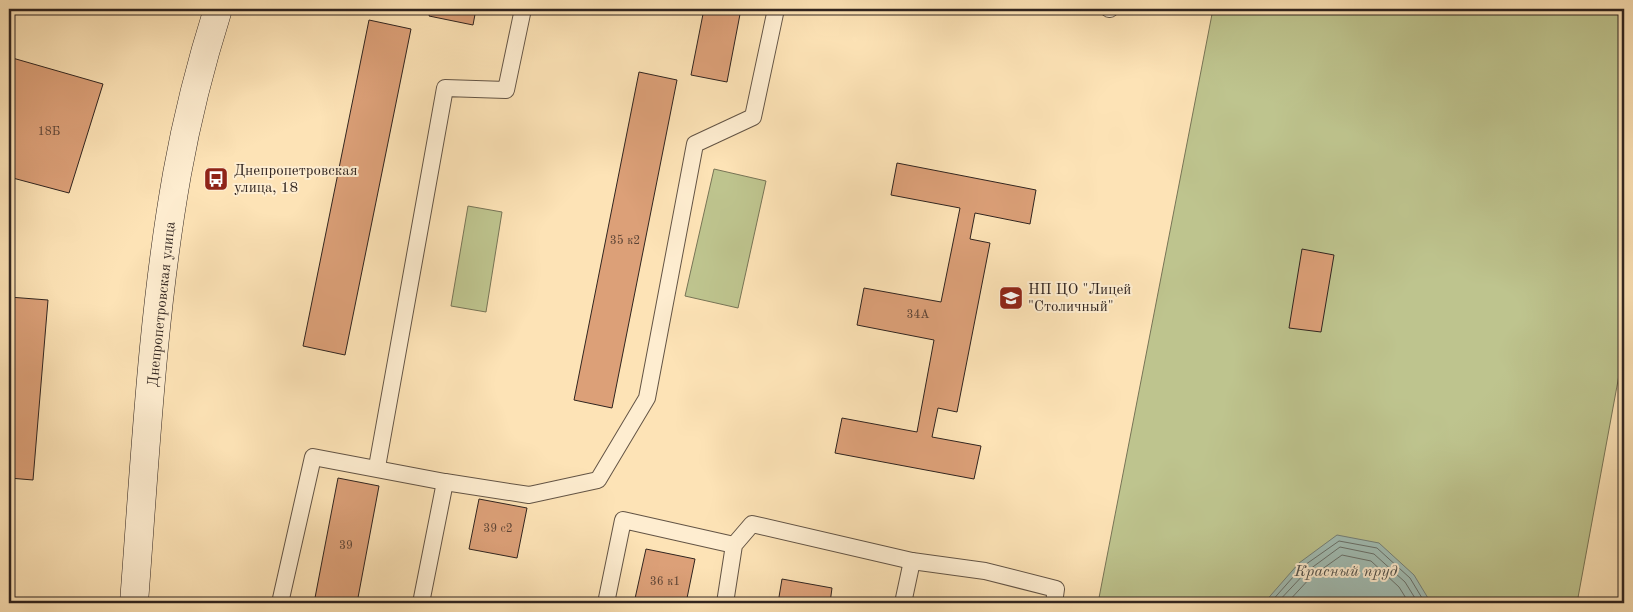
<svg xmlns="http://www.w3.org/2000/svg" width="1633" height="612" font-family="'Old Standard TT',serif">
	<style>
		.green { fill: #bec48e; stroke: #777456 }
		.water { fill: #a1bdb4; stroke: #748078 }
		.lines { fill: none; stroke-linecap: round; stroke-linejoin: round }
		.shore { stroke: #68706a; stroke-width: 1 }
		.building { fill: #dca078; stroke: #30241f }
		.lane-casing { stroke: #635445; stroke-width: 18 }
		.secondary-casing { stroke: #30241f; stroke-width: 29 }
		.lane { stroke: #feedd0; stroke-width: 16 }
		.secondary { stroke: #feedd0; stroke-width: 28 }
		.labels { text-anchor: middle; stroke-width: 4; stroke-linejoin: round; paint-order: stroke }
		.number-label { font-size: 12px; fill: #5b4335 }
		.poi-label { font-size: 15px; fill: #30241f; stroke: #feedd0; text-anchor: start }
		.street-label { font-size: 15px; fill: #30241f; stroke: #feedd0 }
		.water-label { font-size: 16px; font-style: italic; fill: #52524c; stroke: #feedd0 }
	</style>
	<rect width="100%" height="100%" fill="#fde3b6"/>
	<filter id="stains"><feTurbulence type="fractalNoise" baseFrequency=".004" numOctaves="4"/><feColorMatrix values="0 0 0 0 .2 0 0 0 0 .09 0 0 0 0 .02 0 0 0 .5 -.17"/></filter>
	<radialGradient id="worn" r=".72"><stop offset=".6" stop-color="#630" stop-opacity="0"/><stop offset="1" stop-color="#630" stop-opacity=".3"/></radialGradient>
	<g class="green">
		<path d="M1213,9h411v339l-47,255h-479z"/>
		<path d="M714,169l52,12 -28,127 -53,-12z"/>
		<path d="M468,206l34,6 -16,100 -35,-6z"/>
	</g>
	<path class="water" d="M1337,535l42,8 35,32 17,28h-167l35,-40z"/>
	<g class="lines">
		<g class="shore">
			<path d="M1270,603l32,-36 37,-26 38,7 33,30 15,25"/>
			<path d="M1277,603l29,-31 34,-25 34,7 31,28 13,21"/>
			<path d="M1287,603l24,-26 31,-22 29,6 28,26 10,16"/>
		</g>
	</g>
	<g class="building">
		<path d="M431,9h45l-3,16 -44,-9z"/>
		<path d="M704,9h37l-14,73 -36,-7z"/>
		<path d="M369,20l42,9 -66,326 -42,-9z"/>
		<path d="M9,57l94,27 -34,109 -60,-16z"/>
		<path d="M639,72l38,8 -65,328 -38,-8z"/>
		<path d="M897,163l139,27 -6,34 -55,-11 -5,26 20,4 -33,169 -19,-4 -6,29 49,9 -7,33 -139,-26 7,-35 75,14 17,-92 -77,-15 7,-37 77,14 19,-94 -69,-13z"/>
		<path d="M1302,249l32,6 -13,77 -32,-4z"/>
		<path d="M9,297l39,3 -15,180 -24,-2z"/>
		<path d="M338,478l41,8 -22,117h-43z"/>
		<path d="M479,499l48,9 -10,50 -48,-9z"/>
		<path d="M646,549l49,10 -9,44h-52z"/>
		<path d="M782,579l50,9 -2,15h-52z"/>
	</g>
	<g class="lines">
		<defs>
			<g id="lane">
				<path d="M1109,9h1"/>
				<path d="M377,467l68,-379 61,2 17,-81"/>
				<path d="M280,603l33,-146 132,25 84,13 69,-15 49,-82 48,-254 58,-27 23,-108"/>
				<path d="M421,603l24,-121"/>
				<path d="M606,603l17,-83 111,25"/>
				<path d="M725,603l9,-58 18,-21 160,37 73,10 71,18 -2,14"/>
				<path d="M903,603l9,-42"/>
			</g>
			<path id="secondary" d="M134,603c11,-143 18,-288 43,-429 10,-56 24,-111 41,-165"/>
		</defs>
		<use href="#lane" class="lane-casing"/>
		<use href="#secondary" class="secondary-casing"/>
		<use href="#lane" class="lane"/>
		<use href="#secondary" class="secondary"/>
	</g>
	<defs>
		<symbol id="bus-square" viewBox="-11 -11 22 22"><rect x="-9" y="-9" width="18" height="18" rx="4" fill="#8f2418" stroke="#feedd0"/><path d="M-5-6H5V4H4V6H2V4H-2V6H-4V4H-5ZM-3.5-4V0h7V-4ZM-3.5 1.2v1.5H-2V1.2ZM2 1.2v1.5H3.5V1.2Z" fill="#fff"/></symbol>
		<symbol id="school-square" viewBox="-11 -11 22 22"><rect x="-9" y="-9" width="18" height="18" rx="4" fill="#8f2418" stroke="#feedd0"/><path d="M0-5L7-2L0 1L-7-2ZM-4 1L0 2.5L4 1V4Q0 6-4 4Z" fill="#fff"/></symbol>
	</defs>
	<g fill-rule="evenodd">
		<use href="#bus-square" x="202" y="165" width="28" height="28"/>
		<use href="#school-square" x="997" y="284" width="28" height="28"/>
	</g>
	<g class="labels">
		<g class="number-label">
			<text x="49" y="135">18Б</text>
			<text x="625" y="244">35 к2</text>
			<text x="918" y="318">34А</text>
			<text x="498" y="532">39 с2</text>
			<text x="346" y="549">39</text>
			<text x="665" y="585">36 к1</text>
		</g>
		<g class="poi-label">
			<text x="234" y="175">Днепропетровская<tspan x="234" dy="17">улица, 18</tspan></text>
			<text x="1028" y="294">НП ЦО "Лицей<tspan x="1028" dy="17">"Столичный"</tspan></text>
		</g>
		<g class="street-label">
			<text transform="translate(161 304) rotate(-84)" y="5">Днепропетровская улица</text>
		</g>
		<g class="water-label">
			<text x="1346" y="576">Красный пруд</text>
		</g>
	</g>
	<rect width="1633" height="612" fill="none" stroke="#fde3b6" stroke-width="30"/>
	<rect x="10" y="10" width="1613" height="592" fill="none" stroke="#30241f" stroke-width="2.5"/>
	<rect x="15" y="15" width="1603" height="582" fill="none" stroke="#30241f"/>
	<rect width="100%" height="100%" filter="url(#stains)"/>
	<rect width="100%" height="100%" fill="url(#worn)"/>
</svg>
